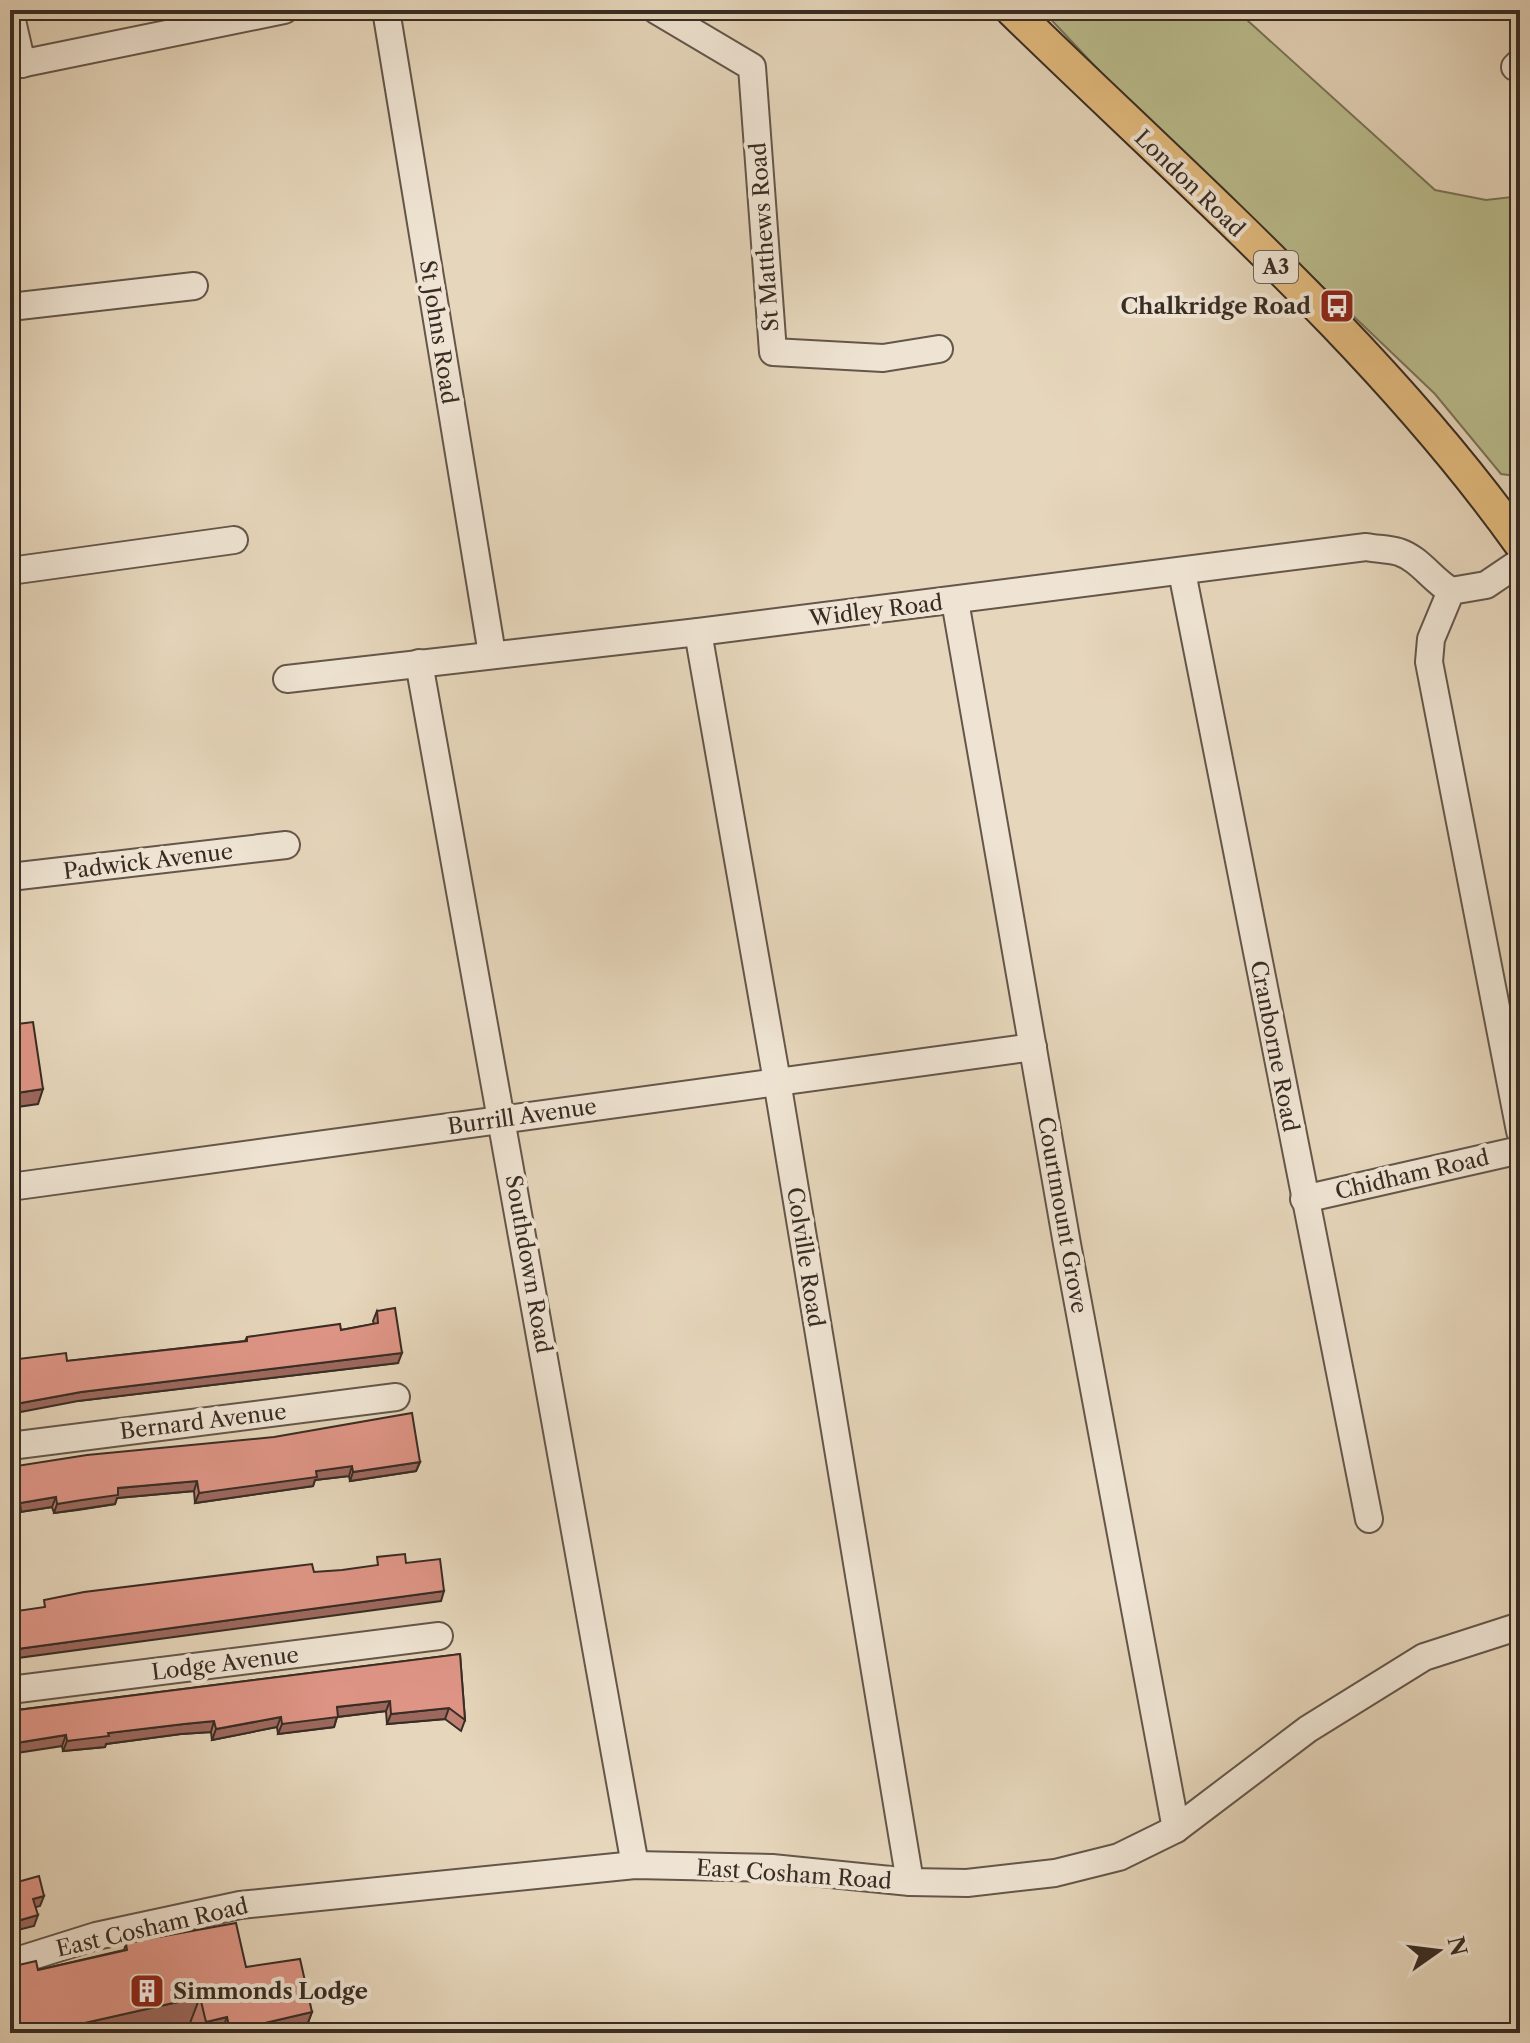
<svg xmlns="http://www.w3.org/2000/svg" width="1530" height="2043" font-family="'Libre Caslon Text',serif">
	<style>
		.green { fill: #babc8d; stroke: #797458; stroke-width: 2 }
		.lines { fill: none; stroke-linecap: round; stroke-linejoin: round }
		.minor-casing { stroke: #64564a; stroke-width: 30 }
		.major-casing { stroke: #382c24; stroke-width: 36 }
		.minor { stroke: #efe4d3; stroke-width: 26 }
		.major { stroke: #e3bb7e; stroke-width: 32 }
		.wall { fill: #c08073; stroke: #382c24; stroke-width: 2 }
		.shaded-wall { fill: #9c685e; stroke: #382c24; stroke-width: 2 }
		.building { fill: #df9586; stroke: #382c24; stroke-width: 2 }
		.labels { text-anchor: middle; stroke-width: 8; stroke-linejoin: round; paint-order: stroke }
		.shield { fill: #efe4d3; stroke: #6f6358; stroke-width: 2 }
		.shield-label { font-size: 20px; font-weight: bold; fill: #382c24 }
		.street-label { font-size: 22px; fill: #382c24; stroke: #efe4d3 }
		.poi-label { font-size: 22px; font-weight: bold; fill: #382c24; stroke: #efe4d3; text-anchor: end }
	</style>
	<rect width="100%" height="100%" fill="#e6d6bb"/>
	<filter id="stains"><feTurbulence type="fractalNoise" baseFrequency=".0025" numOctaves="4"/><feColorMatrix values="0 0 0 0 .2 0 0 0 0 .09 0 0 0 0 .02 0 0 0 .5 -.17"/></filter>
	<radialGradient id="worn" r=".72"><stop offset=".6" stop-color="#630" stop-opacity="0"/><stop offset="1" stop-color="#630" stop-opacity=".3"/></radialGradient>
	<path class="green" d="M1042,10h194l199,180 51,10 34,-4v301l-10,-12 7,-9 -16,-2 -66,-80 -309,-295z"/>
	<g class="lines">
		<defs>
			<g id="minor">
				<path d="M386,10l106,644"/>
				<path d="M656,10l96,57 21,285 110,6 56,-9"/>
				<path d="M10,12l12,52"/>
				<path d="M10,66l274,-56"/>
				<path d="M1515,67l5,-5"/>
				<path d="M10,307l184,-21"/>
				<path d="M1520,562l-34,23 -35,6 -20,48 -2,23 91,469"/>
				<path d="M10,571l224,-31"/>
				<path d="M1182,572l187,947"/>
				<path d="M955,601l112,643 109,585"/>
				<path d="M698,632l79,449 133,801"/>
				<path d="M419,663l216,1202"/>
				<path d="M287,679l411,-47 668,-85c11,2 23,2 33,5 21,7 33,28 52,39"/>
				<path d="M10,877l276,-32"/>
				<path d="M10,1187l1023,-140"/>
				<path d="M1304,1199l216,-49"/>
				<path d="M10,1446l386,-49"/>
				<path d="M10,1690l429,-54"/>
				<path d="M10,1963l86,-27 144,-31 395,-40 137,3 138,14 57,1 88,-10 64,-16 57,-28 132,-100 116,-72 96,-31"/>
			</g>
			<path id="major" d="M1012,10c172,168 368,337 508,533"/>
		</defs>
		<use href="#minor" class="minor-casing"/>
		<use href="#major" class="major-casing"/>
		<use href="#minor" class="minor"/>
		<use href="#major" class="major"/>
	</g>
	<g class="wall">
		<path d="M377,1311l21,52 -320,38 -62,-36 2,-6 49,2 178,-20 2,-4 94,-7 33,-6 -1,-3z"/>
		<path d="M420,1462l-4,9 -66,10 -1,-5 -34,4 -2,6 -118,17 -1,-12 -77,7 -2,6 -37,6 -24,3 -2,-6 -32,5 -3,8 -7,-53z"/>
		<path d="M460,1654l5,66 -4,11 -16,-12 -58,5 -1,-13 -49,6 -3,10 -56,7 -1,-7 -65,13 -1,-8 -30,2 -75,10 -1,3 -42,4 -1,-5 -52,-35z"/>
		<path d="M126,1944l120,23 66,45 -8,21h-112l-2,-10 -42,10h-138v-66l28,3 86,-20z"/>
	</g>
	<g class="shaded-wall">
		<path d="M43,1089l-5,15 -28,4v-14z"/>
		<path d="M402,1353l-4,10 -320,38 -68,13v-9l71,-13z"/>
		<path d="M420,1462l-4,9 -66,10 3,-9z"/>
		<path d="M352,1466l-3,10 -34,4 -2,6 -118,17 4,-10 117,-22z"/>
		<path d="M197,1481l-3,10 -77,7 -2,6 -61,9 3,-9 61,-16z"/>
		<path d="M56,1497l-4,10 -32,5 -3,8 -7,1v-9l10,-9z"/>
		<path d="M444,1591l-3,10 -431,58v-9z"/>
		<path d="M390,1701l-4,10 -49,6 -3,10 -56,7 4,-10 55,-17z"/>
		<path d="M449,1708l-4,11 -58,5 4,-10z"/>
		<path d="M281,1717l-4,10 -65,13 4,-11z"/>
		<path d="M214,1721l-3,11 -30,2 -75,10 -1,3 -42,4 4,-10 41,-8 76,-9z"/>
		<path d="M66,1735l-4,11 -52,8v-10z"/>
		<path d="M44,1896l-4,10 -11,3 4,-10z"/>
		<path d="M38,1915l-4,11 -24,6v-9z"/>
		<path d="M200,1997l-10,26 -42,10h-71l3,-9z"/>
		<path d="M312,2012l-8,21h-75l1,-2z"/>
		<path d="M227,2017l-6,16h-19l4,-11z"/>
	</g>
	<g class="building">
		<path d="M33,1022l10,67 -33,5v-69z"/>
		<path d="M395,1308l7,45 -321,39 -71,13v-39l9,-2 -1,-5 48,-6 1,8 180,-20v-4l93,-13 1,6 37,-7 -1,-12z"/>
		<path d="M412,1413l8,49 -67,10 -1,-6 -36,5 1,6 -118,16 -2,-12 -79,7v7l-36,5 -25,4 -1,-7 -36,6 1,8 -11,1v-45l77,-12 187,-18z"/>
		<path d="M405,1554l1,9 34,-4 4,32 -434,59v-38l35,-5 -1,-7 40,-8 228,-28 2,8 28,-2 36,-5 -1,-8z"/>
		<path d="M460,1654l5,66 -16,-12 -58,6 -1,-13 -53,6 1,10 -56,7 -1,-7 -65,12 -2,-8 -30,3 -76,9 1,3 -42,5 -1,-6 -56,9v-33z"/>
		<path d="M10,1870l4,13 25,-7 5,20 -11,3 5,16 -28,8z"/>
		<path d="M236,1923l10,44 54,-8 12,53 -82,19 -3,-14 -21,5 -6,-25 -120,27 2,9h-66l-6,-28v-38l26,-6 2,9 89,-20 -1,-6 16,-4z"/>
	</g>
	<defs>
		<symbol id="bus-square" viewBox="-11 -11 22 22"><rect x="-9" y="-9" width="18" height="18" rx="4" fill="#8f2418" stroke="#efe4d3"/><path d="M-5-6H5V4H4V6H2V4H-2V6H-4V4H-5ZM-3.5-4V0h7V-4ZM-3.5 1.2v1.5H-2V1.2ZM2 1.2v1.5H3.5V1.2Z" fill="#fff"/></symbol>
		<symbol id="building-square" viewBox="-11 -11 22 22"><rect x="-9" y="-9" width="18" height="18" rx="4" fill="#8f2418" stroke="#efe4d3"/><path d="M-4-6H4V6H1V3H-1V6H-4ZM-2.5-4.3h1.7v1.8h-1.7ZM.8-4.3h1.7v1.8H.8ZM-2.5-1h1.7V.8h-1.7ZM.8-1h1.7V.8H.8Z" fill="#fff"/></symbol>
	</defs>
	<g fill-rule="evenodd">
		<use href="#bus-square" x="1317" y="286" width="40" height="40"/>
		<use href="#building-square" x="127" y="1971" width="40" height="40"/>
	</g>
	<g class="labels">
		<rect class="shield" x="1254" y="251" width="44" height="32" rx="6"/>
		<g class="shield-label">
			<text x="1276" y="274">A3</text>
		</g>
		<g class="street-label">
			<text transform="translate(1190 183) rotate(44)" y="8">London Road</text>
			<text transform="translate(764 237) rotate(-94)" y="8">St Matthews Road</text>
			<text transform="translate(439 332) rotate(81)" y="8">St Johns Road</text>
			<text transform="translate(876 610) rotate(-7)" y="8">Widley Road</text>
			<text transform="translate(148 861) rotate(-7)" y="8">Padwick Avenue</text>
			<text transform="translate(1275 1046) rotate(79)" y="8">Cranborne Road</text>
			<text transform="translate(522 1116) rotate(-8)" y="8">Burrill Avenue</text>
			<text transform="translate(1412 1174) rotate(-13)" y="8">Chidham Road</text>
			<text transform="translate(1063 1215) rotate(80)" y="8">Courtmount Grove</text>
			<text transform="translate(806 1257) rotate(81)" y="8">Colville Road</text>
			<text transform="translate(529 1264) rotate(80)" y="8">Southdown Road</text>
			<text transform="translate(203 1421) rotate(-7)" y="8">Bernard Avenue</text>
			<text transform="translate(225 1663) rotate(-7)" y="8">Lodge Avenue</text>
			<text transform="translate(794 1874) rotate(4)" y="8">East Cosham Road</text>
			<text transform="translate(152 1927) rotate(-13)" y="8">East Cosham Road</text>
		</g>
		<g class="poi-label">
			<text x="1311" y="314">Chalkridge Road</text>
			<text x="173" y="1999" text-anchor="start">Simmonds Lodge</text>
		</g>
	</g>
	<rect width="1530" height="2043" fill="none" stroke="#e6d6bb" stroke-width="40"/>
	<rect x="12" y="12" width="1506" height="2019" fill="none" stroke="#382c24" stroke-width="4"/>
	<rect x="20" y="20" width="1490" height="2003" fill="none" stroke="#382c24" stroke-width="2"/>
	<g transform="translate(1438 1951) rotate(76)" stroke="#efe4d3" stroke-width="6" paint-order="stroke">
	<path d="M0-6L14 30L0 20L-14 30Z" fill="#382c24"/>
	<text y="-12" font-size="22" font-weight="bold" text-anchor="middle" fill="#382c24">N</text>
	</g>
	<rect width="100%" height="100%" filter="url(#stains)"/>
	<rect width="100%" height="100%" fill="url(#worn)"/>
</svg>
